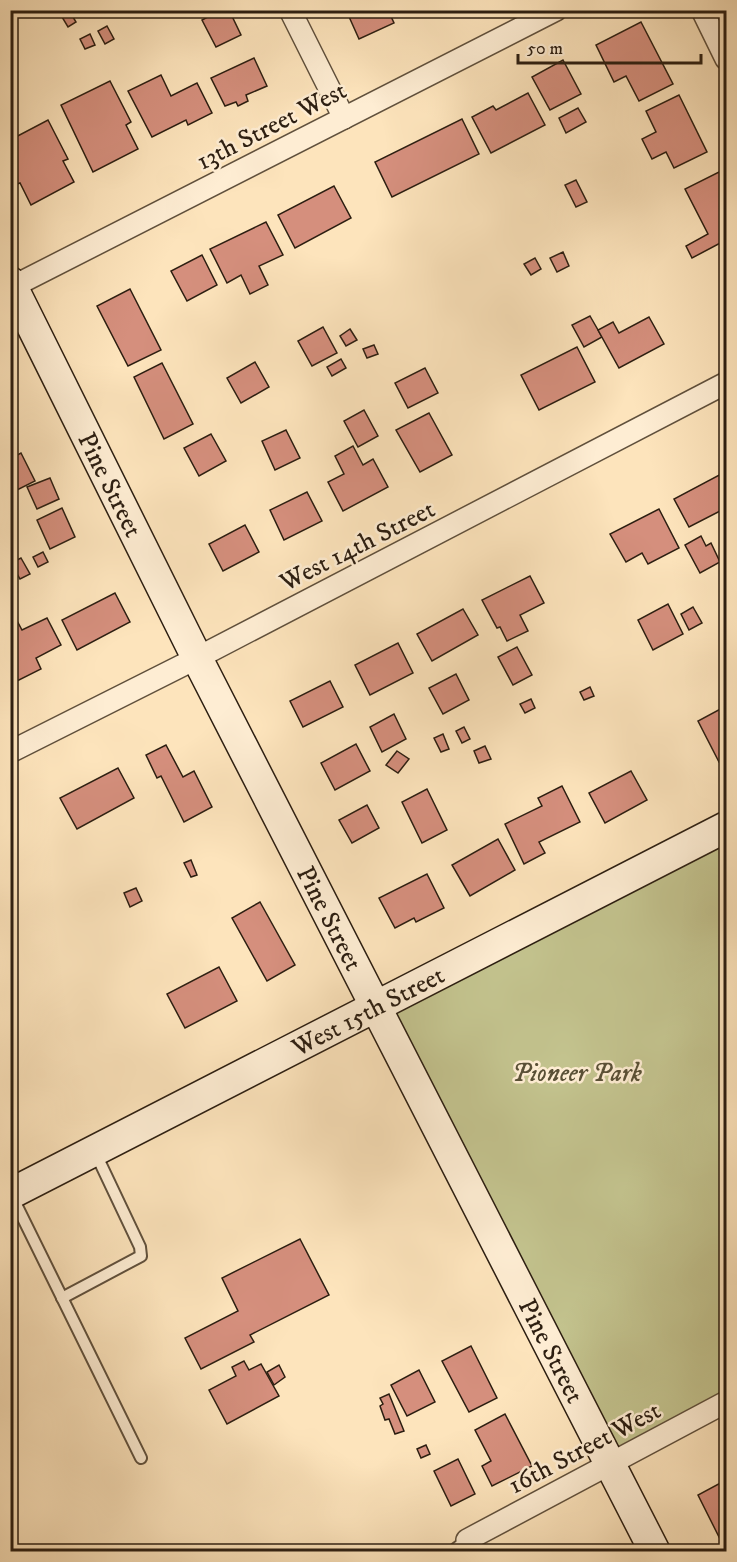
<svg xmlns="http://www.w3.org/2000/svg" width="737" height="1562" font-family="'IM FELL DW Pica',serif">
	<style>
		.green { fill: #c3c38e; stroke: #787050; stroke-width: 1.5 }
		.building { fill: #d58f7d; stroke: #2c1e11; stroke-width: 1.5 }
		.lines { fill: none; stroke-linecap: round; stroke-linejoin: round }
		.lane-casing { stroke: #60503c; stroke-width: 14 }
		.street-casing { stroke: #60503c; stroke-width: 24 }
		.secondary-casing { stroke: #2c1e11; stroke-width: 33 }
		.lane { stroke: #feedd3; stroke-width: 10 }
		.street { stroke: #feedd3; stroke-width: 21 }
		.secondary { stroke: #feedd3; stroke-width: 30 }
		.labels { text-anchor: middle; stroke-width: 5; stroke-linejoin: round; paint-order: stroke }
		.street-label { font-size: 26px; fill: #2c1e11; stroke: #feedd3 }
		.park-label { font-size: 26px; font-style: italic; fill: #595036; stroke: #feedd3 }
	</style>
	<rect width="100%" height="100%" fill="#fde4bc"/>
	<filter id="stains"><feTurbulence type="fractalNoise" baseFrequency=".00333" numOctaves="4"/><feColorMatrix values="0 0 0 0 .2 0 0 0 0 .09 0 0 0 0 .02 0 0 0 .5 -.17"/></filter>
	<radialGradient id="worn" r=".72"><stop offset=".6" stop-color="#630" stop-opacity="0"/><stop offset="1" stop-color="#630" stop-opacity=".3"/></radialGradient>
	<path class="green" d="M726,827v575l-116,63 -233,-457z"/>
	<g class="building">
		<path d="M221,10h8l12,25 -25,12 -14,-27z"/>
		<path d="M346,10h42l6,13 -35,16z"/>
		<path d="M70,12l6,10 -8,5 -6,-10z"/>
		<path d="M641,22l32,62 -34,17 -13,-25 -12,6 -18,-37z"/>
		<path d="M107,26l7,13 -9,5 -7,-13z"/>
		<path d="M90,34l5,11 -10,4 -5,-10z"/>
		<path d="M254,58l13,28 -21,9 2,6 -10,5 -2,-4 -11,4 -14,-28z"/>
		<path d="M563,60l18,34 -31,16 -18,-33z"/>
		<path d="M161,75l10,21 26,-13 15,30 -24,12 -2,-5 -34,17 -24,-46z"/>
		<path d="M110,81l21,41 -5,3 12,24 -45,23 -32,-67z"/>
		<path d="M528,93l17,32 -54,28 -19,-36 21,-11 3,4z"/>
		<path d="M679,95l28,57 -33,16 -8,-16 -14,7 -10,-20 14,-7 -10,-21z"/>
		<path d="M578,108l8,14 -20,11 -7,-15z"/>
		<path d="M462,119l17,35 -87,43 -17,-35z"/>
		<path d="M48,120l20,39 -5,2 11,21 -43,23 -11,-22 -3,1 -7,-12v-32z"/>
		<path d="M719,172l7,15v53l-34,18 -6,-12 22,-12 -23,-45z"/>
		<path d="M576,180l11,22 -11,5 -11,-22z"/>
		<path d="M334,186l17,32 -56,30 -17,-33z"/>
		<path d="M266,222l17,33 -24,11 9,19 -18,9 -9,-19 -14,8 -17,-34z"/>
		<path d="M563,252l6,14 -12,6 -7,-14z"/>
		<path d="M202,255l15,30 -30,16 -16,-30z"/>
		<path d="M535,258l6,11 -10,6 -7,-11z"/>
		<path d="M130,289l31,61 -33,16 -31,-60z"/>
		<path d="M590,316l12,21 -18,10 -12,-22z"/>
		<path d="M649,317l15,27 -45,24 -21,-38 15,-8 6,11z"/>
		<path d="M323,327l14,26 -25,13 -14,-25z"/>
		<path d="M350,329l7,11 -11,6 -6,-10z"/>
		<path d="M374,345l4,9 -11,4 -4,-9z"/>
		<path d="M577,347l18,35 -56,28 -18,-35z"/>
		<path d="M341,359l5,9 -14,8 -5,-9z"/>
		<path d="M255,362l14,25 -28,16 -14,-25z"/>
		<path d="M162,363l31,61 -29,15 -30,-62z"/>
		<path d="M425,368l13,25 -30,15 -13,-25z"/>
		<path d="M364,410l14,26 -20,11 -14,-26z"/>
		<path d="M429,413l23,42 -32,17 -24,-42z"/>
		<path d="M286,430l14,28 -25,12 -13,-29z"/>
		<path d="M211,434l15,27 -27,15 -15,-28z"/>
		<path d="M353,446l10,19 10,-6 15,28 -45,24 -15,-29 16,-8 -9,-18z"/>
		<path d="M21,453l14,28 -18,9 -3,-5 -4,2v-28z"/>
		<path d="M723,473l3,8v40l-6,-10 -31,16 -15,-28z"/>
		<path d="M50,478l9,21 -22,10 -10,-22z"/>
		<path d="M307,492l15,29 -38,19 -14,-30z"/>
		<path d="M62,508l13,29 -25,12 -13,-29z"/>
		<path d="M659,509l20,39 -31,16 -6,-11 -16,9 -16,-28z"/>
		<path d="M245,525l14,27 -36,19 -14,-27z"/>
		<path d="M701,536l5,10 5,-3 9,19 -20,11 -15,-28z"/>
		<path d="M43,552l5,10 -10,5 -5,-10z"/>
		<path d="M21,558l9,16 -10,5 -9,-16z"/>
		<path d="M530,576l14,27 -24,12 8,16 -21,10 -7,-14 -3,1 -15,-28z"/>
		<path d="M115,593l15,29 -53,28 -15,-30z"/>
		<path d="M668,604l15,30 -30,16 -15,-30z"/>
		<path d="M693,607l9,16 -13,7 -8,-16z"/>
		<path d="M463,609l15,26 -46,26 -15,-27z"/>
		<path d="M15,617l7,13 25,-12 14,27 -25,13 5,11 -28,14 -3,-6v-58z"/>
		<path d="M398,643l15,30 -43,22 -15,-30z"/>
		<path d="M517,647l15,28 -19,10 -15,-28z"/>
		<path d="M456,674l13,26 -26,14 -14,-26z"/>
		<path d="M330,681l13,26 -40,20 -13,-26z"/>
		<path d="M590,687l4,9 -10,4 -4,-8z"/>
		<path d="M531,699l4,9 -10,5 -5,-9z"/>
		<path d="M726,706v52l-7,4 -21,-41z"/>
		<path d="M394,714l12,25 -24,13 -12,-25z"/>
		<path d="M464,727l6,12 -8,4 -6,-12z"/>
		<path d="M443,734l6,15 -8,3 -7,-14z"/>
		<path d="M356,744l14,27 -35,19 -14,-27z"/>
		<path d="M166,745l17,32 11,-6 18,36 -28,15 -23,-46 -4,2 -11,-23z"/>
		<path d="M485,746l6,13 -12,4 -5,-12z"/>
		<path d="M397,751l12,8 -11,14 -12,-8z"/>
		<path d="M118,768l16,30 -57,31 -17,-31z"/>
		<path d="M631,771l16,29 -42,23 -16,-30z"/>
		<path d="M562,786l18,36 -41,20 6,11 -21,11 -19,-40 37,-18 -4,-8z"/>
		<path d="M427,789l20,41 -25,13 -20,-41z"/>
		<path d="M367,805l12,23 -27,15 -13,-23z"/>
		<path d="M498,839l17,31 -45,26 -18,-31z"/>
		<path d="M191,860l6,15 -6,2 -7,-14z"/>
		<path d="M427,874l17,34 -28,14 -2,-4 -19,10 -16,-30z"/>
		<path d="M136,888l6,13 -12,6 -6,-14z"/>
		<path d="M260,902l35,63 -28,16 -35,-63z"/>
		<path d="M219,967l18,34 -52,27 -18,-34z"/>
		<path d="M300,1239l29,56 -79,40 4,7 -53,27 -16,-31 53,-27 -16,-33z"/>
		<path d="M471,1346l26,52 -28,14 -27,-51z"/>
		<path d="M244,1361l5,9 12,-6 18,32 -52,28 -18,-34 27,-14 -4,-9z"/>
		<path d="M279,1365l6,12 -11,8 -7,-13z"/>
		<path d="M419,1370l16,32 -28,14 -16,-31z"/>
		<path d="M389,1394l15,37 -9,3 -6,-15 -4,1 -5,-14 3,-2 -3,-6z"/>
		<path d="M505,1414l27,52 -40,20 -10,-20 9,-5 -16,-31z"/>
		<path d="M426,1445l4,9 -9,4 -4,-9z"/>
		<path d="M458,1459l17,35 -24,12 -17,-35z"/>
		<path d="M726,1480v71l-28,-56z"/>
	</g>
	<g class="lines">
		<defs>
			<g id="lane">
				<path d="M11,1194l130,264"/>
				<path d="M62,1298l79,-42 -1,-9 -45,-95"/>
				<path d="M451,1552l16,-12"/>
			</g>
			<g id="street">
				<path d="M290,10l54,108"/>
				<path d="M702,10l24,49"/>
				<path d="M10,288l546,-278"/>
				<path d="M10,752l187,-94 529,-275"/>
				<path d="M467,1540l259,-138"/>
			</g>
			<g id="secondary">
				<path id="s1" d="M10,282l187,376 458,894"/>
				<path id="s2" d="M10,1194l716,-367"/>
			</g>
		</defs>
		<use href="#lane" class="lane-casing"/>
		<use href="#street" class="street-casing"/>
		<use href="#secondary" class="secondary-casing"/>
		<use href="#lane" class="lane"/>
		<use href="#street" class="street"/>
		<use href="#secondary" class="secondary"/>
	</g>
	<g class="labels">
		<g class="street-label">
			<text transform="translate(271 125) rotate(-27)" y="9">13th Street West</text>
			<text dy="9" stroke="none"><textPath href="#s1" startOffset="226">Pine Street</textPath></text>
			<text transform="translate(357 545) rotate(-27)" y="9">West 14th Street</text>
			<text dy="9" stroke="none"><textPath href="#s1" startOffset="712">Pine Street</textPath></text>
			<text dy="9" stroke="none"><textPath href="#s2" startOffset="402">West 15th Street</textPath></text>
			<text dy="9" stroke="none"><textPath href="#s1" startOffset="1198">Pine Street</textPath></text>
			<text transform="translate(584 1447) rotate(-28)" y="9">16th Street West</text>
		</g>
		<g class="park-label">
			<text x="577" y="1081">Pioneer Park</text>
		</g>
	</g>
	<rect width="737" height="1562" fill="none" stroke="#fde4bc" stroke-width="36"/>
	<rect x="12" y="12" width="713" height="1538" fill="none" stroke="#2c1e11" stroke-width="3"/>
	<rect x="18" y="18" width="701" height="1526" fill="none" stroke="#2c1e11" stroke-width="1.5"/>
	<path d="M518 54v9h183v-9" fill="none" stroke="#2c1e11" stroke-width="3"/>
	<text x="527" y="54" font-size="18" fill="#2c1e11" stroke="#feedd3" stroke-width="4.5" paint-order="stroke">50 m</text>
	<rect width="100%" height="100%" filter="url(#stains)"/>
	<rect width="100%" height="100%" fill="url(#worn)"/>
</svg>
